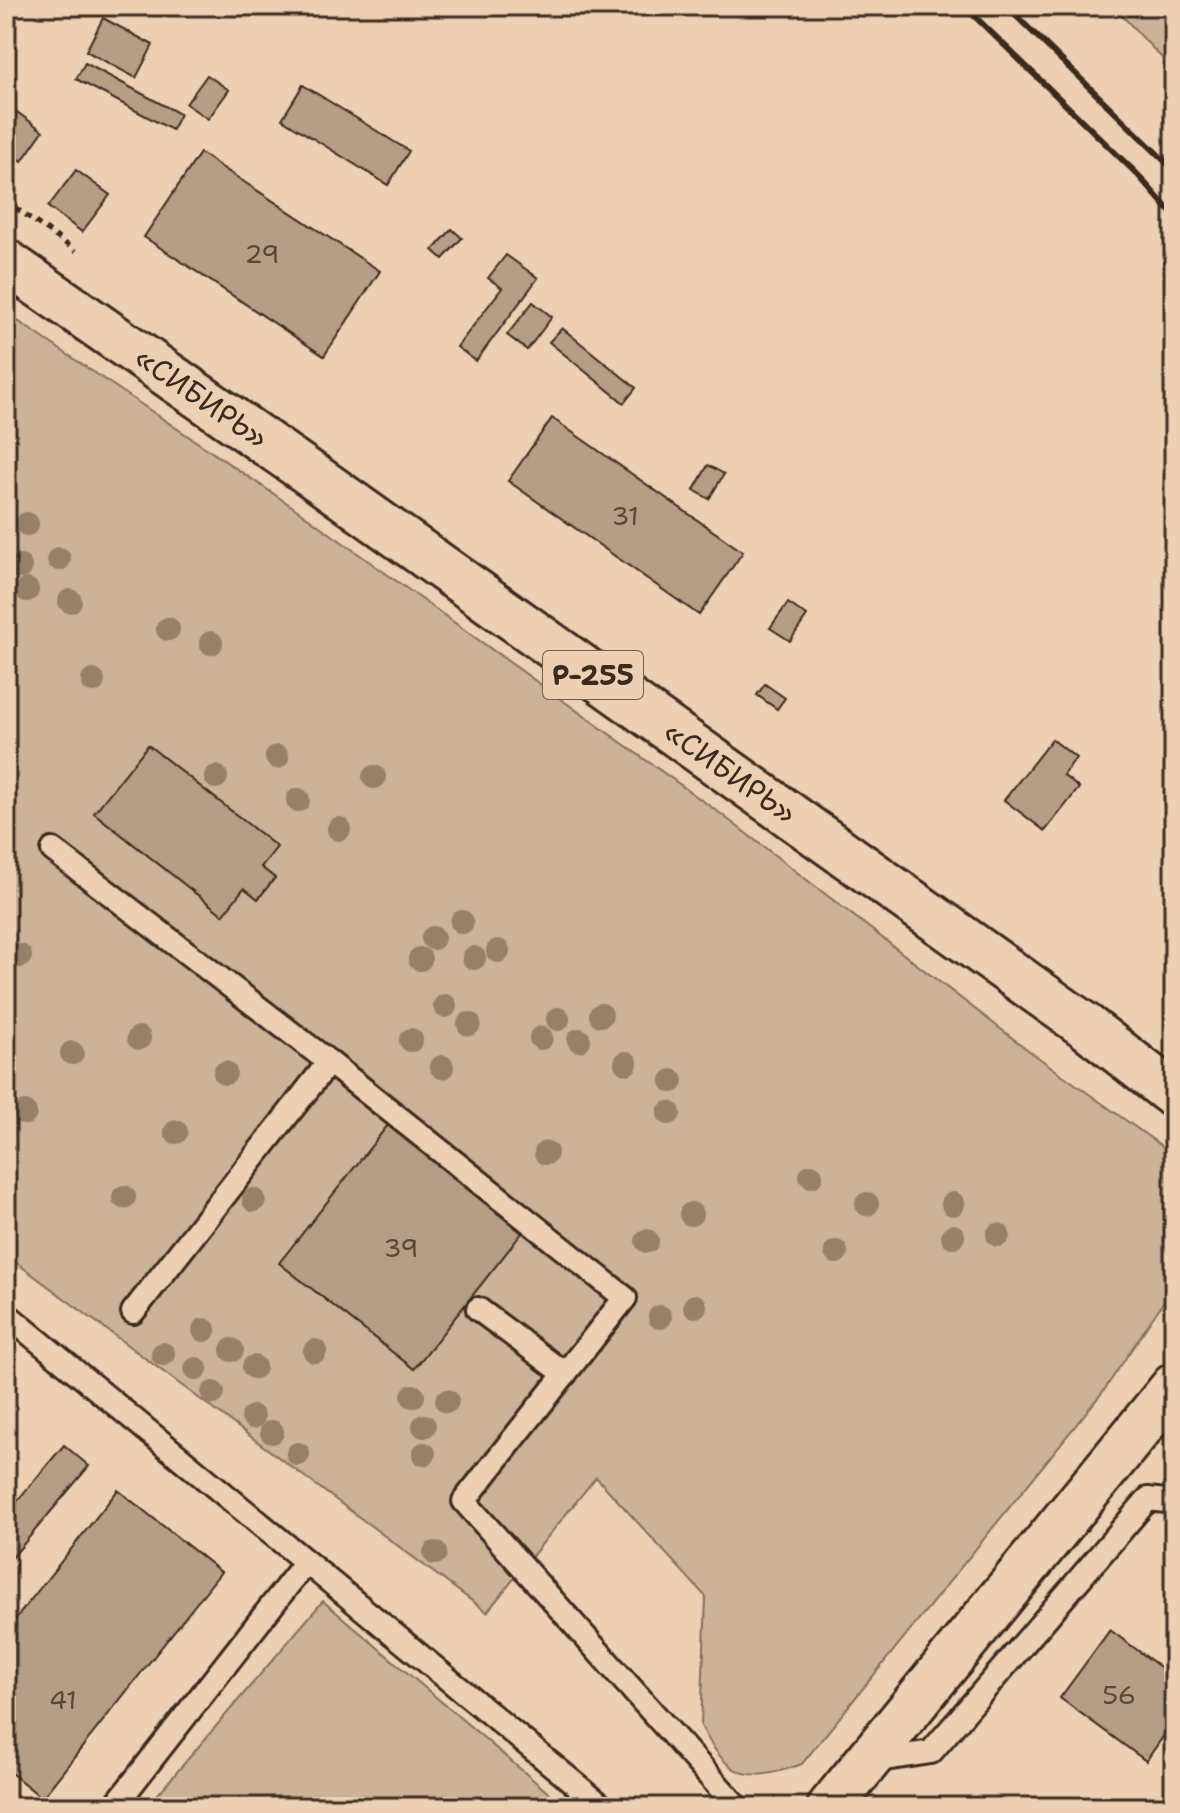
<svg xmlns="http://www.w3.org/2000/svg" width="1180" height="1813" font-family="'Shantell Sans',sans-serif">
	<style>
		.green { fill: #ccb299; stroke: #846e5c; stroke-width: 2 }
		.building { fill: #b59d86; stroke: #3b2a1e; stroke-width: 2 }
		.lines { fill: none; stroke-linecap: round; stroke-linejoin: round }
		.service-casing { stroke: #3b2a1e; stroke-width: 28 }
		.tertiary-casing { stroke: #3b2a1e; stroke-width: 50 }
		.trunk-casing { stroke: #3b2a1e; stroke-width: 50 }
		.path { stroke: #3b2a1e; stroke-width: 5; stroke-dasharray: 6 6; stroke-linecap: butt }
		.service { stroke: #edd0b4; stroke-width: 22 }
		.tertiary { stroke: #edd0b4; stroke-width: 44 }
		.trunk { stroke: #edd0b4; stroke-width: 44 }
		.rail { stroke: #3b2a1e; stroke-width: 6 }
		.tree { fill: #97806b }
		.labels { text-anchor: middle; stroke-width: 6; stroke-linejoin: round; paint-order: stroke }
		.number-label { font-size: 26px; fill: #5a4738 }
		.shield { fill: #edd0b4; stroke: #705c4b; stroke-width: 2 }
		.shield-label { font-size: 28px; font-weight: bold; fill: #3b2a1e }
		.street-label { font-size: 30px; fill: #3b2a1e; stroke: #edd0b4 }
	</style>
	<rect width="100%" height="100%" fill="#edd0b4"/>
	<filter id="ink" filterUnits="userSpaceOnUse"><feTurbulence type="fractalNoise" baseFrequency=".0125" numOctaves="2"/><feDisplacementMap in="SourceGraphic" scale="16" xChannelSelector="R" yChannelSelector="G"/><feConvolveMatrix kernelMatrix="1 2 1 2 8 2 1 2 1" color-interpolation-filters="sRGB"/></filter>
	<g filter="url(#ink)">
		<g class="green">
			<path d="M1113,6h61v65z"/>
			<path d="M6,313l290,196 425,305 311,239 142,102v131l-69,103 -303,375c-54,19 -73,16 -101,-38l5,-129 -110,-120 -109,135 -481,-357z"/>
			<path d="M323,1601l242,206h-418z"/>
		</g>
		<g class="building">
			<path d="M103,18l50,27 -17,33 -50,-27z"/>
			<path d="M85,63l95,51 -8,16 -96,-51z"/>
			<path d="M207,75l22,15 -21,29 -22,-15z"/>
			<path d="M303,85l106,66 -21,34 -106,-66z"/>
			<path d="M17,112l26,19 -21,30 -16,-12v-22z"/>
			<path d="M200,153l180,118 -56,85 -180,-119z"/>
			<path d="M76,170l34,25 -28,37 -34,-25z"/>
			<path d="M452,229l10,9 -19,21 -10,-9z"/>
			<path d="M506,255l32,23 -62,83 -19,-14 45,-59 -14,-10z"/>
			<path d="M533,302l19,15 -25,33 -20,-15z"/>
			<path d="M562,328l74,60 -12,15 -75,-61z"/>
			<path d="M552,418l191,134 -44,63 -191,-134z"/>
			<path d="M708,465l16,9 -15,25 -15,-9z"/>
			<path d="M788,603l19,13 -17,25 -20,-13z"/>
			<path d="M765,684l20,14 -8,11 -20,-14z"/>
			<path d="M1052,739l24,19 -13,17 16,13 -34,43 -41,-31z"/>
			<path d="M148,745l129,102 -16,20 14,11 -17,21 -14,-11 -21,27 -129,-102z"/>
			<path d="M388,1125l134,108 -108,136 -135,-106z"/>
			<path d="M64,1445l25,21 -83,99v-51z"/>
			<path d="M118,1490l103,82 -179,226 -36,-29v-138z"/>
			<path d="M1110,1630l64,47v44l-28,40 -86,-63z"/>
		</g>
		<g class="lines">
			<defs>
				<g id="service">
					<path d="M53,850l276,212"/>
					<path d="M478,1309l87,65"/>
					<path d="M133,1312l196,-250 296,236 -161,203 273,306"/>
					<path d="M6,1314l597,493"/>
					<path d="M872,1761l59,-9 217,-253 26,3"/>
					<path d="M114,1807l192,-245"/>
				</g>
				<path id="tertiary" d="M830,1807l344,-421"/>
				<g id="trunk">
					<path id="s1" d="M6,262l319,222 762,543 87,68"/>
				</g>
			</defs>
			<use href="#service" class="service-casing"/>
			<use href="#tertiary" class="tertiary-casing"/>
			<use href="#trunk" class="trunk-casing"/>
			<path class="path" d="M6,201l70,50"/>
			<use href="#service" class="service"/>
			<use href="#tertiary" class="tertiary"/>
			<use href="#trunk" class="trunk"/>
			<g class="rail">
				<path d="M964,6l174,169 36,41"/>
				<path d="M1006,6l168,164"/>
			</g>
		</g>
		<g class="tree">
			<circle cx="27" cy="524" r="12"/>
			<circle cx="59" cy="559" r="12"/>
			<circle cx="20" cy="567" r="12"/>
			<circle cx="27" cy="590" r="12"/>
			<circle cx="70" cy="601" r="12"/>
			<circle cx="168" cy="629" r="12"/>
			<circle cx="211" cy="643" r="12"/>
			<circle cx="93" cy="681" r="12"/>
			<circle cx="277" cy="757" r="12"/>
			<circle cx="216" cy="777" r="12"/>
			<circle cx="374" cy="777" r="12"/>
			<circle cx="298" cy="800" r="12"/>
			<circle cx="339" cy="829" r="12"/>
			<circle cx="462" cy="922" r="12"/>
			<circle cx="433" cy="938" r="12"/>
			<circle cx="498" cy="951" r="12"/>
			<circle cx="20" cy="956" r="12"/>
			<circle cx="474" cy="958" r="12"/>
			<circle cx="420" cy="959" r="12"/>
			<circle cx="445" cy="1006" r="12"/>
			<circle cx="601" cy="1015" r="12"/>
			<circle cx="558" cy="1019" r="12"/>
			<circle cx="469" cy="1024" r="12"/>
			<circle cx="139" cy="1038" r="12"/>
			<circle cx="541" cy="1038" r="12"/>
			<circle cx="411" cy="1040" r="12"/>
			<circle cx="579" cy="1040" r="12"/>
			<circle cx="72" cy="1053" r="12"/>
			<circle cx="626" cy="1063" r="12"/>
			<circle cx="442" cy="1067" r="12"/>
			<circle cx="225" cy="1073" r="12"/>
			<circle cx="672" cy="1081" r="12"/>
			<circle cx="25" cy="1113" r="12"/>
			<circle cx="669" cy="1113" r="12"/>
			<circle cx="176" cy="1132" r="12"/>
			<circle cx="546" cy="1153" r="12"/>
			<circle cx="811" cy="1176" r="12"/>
			<circle cx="124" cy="1197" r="12"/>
			<circle cx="254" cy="1200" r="12"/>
			<circle cx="867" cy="1204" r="12"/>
			<circle cx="953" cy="1204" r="12"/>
			<circle cx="691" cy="1214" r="12"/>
			<circle cx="998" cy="1235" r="12"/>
			<circle cx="953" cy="1236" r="12"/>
			<circle cx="647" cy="1241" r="12"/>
			<circle cx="836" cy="1252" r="12"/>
			<circle cx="695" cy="1306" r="12"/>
			<circle cx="660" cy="1317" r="12"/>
			<circle cx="204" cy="1330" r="12"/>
			<circle cx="232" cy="1350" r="12"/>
			<circle cx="315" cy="1351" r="12"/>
			<circle cx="163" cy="1354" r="12"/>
			<circle cx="254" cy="1367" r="12"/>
			<circle cx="196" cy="1369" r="12"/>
			<circle cx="213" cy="1393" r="12"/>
			<circle cx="413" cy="1396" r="12"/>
			<circle cx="447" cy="1401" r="12"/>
			<circle cx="253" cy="1417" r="12"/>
			<circle cx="424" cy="1426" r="12"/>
			<circle cx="272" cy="1432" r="12"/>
			<circle cx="298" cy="1454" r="12"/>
			<circle cx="424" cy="1454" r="12"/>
			<circle cx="435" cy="1553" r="12"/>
		</g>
	</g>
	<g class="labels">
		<g class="number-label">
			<text x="262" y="263">29</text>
			<text x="625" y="525">31</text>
			<text x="401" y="1257">39</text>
			<text x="1119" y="1704">56</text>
			<text x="63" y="1709">41</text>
		</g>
		<rect class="shield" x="543" y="651" width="100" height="48" rx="6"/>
		<g class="shield-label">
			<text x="593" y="685">Р-255</text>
		</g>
		<g class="street-label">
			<text dy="10" stroke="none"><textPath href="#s1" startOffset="238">«СИБИРЬ»</textPath></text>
			<text dy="10" stroke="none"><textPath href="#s1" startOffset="886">«СИБИРЬ»</textPath></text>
		</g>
	</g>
	<rect width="1180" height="1813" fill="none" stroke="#edd0b4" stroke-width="32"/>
	<rect x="16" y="16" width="1148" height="1781" fill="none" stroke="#3b2a1e" stroke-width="3" filter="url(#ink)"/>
</svg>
